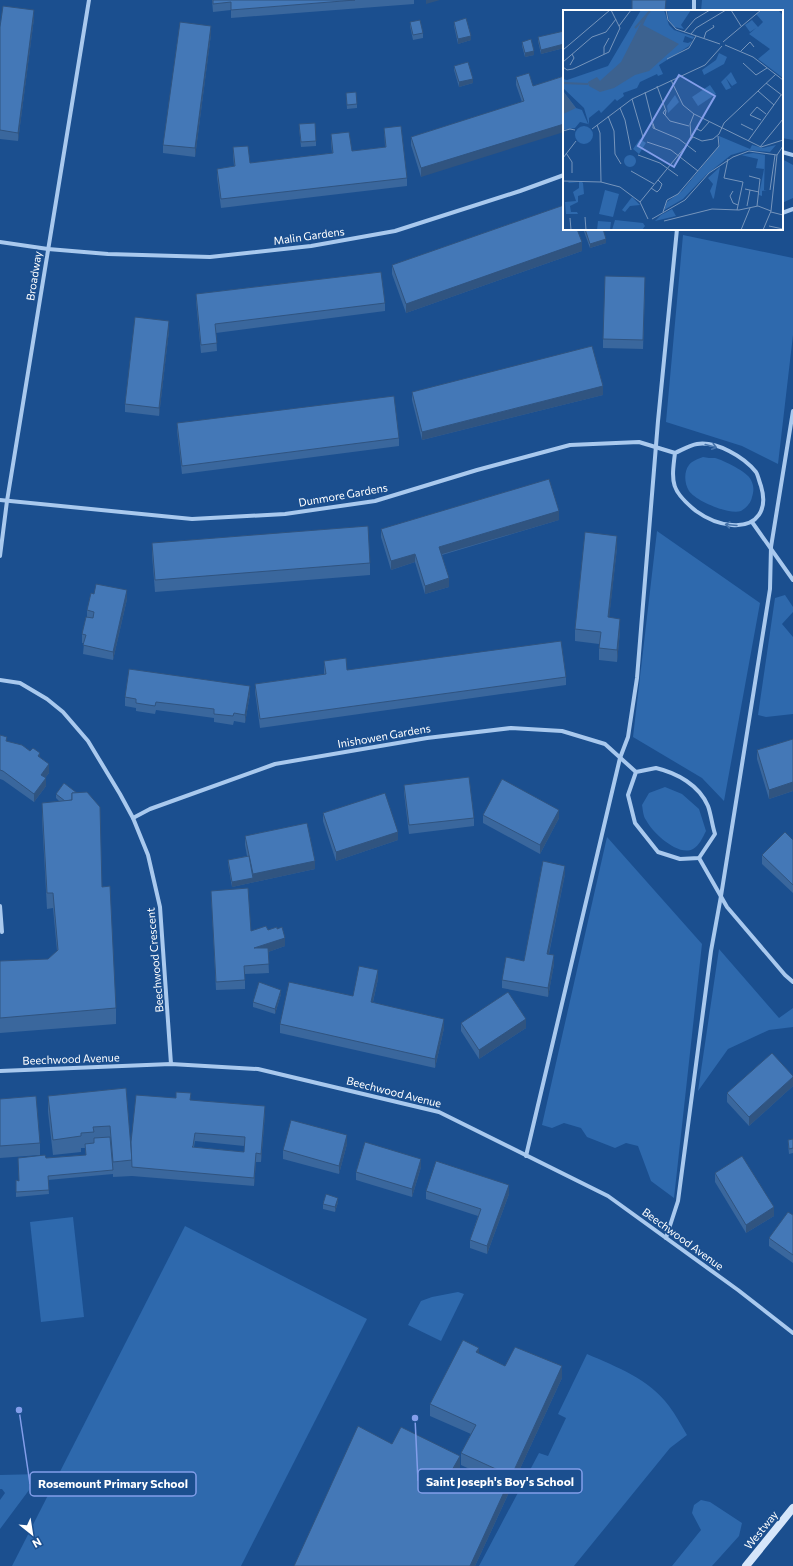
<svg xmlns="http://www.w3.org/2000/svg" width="793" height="1566" font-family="Commissioner,sans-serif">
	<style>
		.green { fill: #2e69ad }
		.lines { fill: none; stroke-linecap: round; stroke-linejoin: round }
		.street { stroke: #a9c9ee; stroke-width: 4 }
		.secondary { stroke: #d6e6fa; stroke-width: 8 }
		.wall { fill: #3a679d; fill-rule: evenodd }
		.shaded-wall { fill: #305480 }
		.building { fill: #4478b7; stroke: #305480; fill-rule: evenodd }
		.oneway { stroke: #4674ac }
		.labels { text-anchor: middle; stroke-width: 3.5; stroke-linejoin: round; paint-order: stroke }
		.street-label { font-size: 11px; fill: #fff; stroke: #1b4f8f }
		.inset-river { fill: none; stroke: #3c6290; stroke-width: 2 }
		.inset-road { fill: none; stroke: #7695bc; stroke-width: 1 }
		.view { fill: #839eea; fill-opacity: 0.15; stroke: #839eea; stroke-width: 2 }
		.inset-edge { fill: none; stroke: #fff; stroke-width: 2 }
		.leader { fill: none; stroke: #839eea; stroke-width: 1.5 }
		.callout-dot { fill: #839eea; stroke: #1b4f8f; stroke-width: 1.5 }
		.callout { fill: #1b4f8f; stroke: #839eea; stroke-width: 1.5 }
		.callout-label { font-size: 12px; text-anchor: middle; font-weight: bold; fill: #fff }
	</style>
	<rect width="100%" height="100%" fill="#1b4f8f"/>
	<g class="green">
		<path d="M702,0h91v140l-11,-2v-127h-81z"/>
		<path d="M782,159l11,6v33l-11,5z"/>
		<path d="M683,235l110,23v77l-15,129 -36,-18 -76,-24z"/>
		<path d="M703,457c4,1 8,1 12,1 8,2 33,14 36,22 3,6 3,11 1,17 -1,6 -6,11 -11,14 -12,4 -45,-10 -52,-20 -5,-8 -5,-20 0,-26 3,-4 9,-6 14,-8z"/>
		<path d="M657,531l103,72 -36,198 -22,-23 -69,-41z"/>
		<path d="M785,595l8,12v5l-11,12 11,13v77l-27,3 -8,-2 17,-117z"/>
		<path d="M665,787l17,7 17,15 7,22c-3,6 -7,15 -13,18 -15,8 -41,-17 -47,-29 -3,-4 -3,-10 -4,-15l7,-12z"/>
		<path d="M607,837l95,107 -28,254 -23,-17 -13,-35 -12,-3 -11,5 -28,-11 -6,-9 -17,-5 -12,5 -10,-3z"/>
		<path d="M719,949l60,69 14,-10v19l-24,3 -41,19 -30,42z"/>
		<path d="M73,1217l11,100 -43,5 -11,-100z"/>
		<path d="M185,1226l182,93 -126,247h-229z"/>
		<path d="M458,1292l6,2 -23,47 -33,-16 13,-24 11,-4z"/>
		<path d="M587,1354c30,13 62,25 82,52 7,9 12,19 18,29l-17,13 -96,118h-95l60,-113 9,3 18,-38 -8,-4z"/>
		<path d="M41,1474l-41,55v-29l5,-7 -3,-4h-2v-14z"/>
		<path d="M701,1500l9,2 32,21 -3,13 -27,30h-40l29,-36 -9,-17 2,-8z"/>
	</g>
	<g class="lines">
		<g class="street">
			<path d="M694,11v-11"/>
			<path d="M782,152l11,3"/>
			<path d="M782,213l11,-4"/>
			<path d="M0,242l48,7 60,5 102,3 101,-11 84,-15 125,-40 44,-16"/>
			<path d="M0,500l192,19 93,-5 90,-13 102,-31 93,-25 69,-3 36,11c7,-3 15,-8 22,-9 20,-3 47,13 59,28 2,3 3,9 5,14 7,23 -3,41 -29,39 -14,-1 -25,-6 -36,-14 -25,-20 -25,-28 -21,-58"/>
			<path d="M752,522l41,58"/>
			<path d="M0,556l7,-55 82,-501"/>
			<path d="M0,680l20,3 27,16 16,13 25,29 32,53 13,24 15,37 12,52 11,157"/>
			<path d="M656,768c21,5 43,17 52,38 3,8 4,19 7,28l-16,24 -19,1 -22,-7 -23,-29 -7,-28 8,-23z"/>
			<path d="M133,818l17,-9 125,-45 152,-26 84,-10 51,3 43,13 31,28"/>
			<path d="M699,858l28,49 58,68 8,7"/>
			<path d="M0,906l2,26"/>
			<path d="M0,1071l171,-7 87,5 181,43 169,84 130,94 55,43"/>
			<path d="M526,1156l94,-398 8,-21 9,-59 21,-257 19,-192"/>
			<path d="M666,1238l12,-37 33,-250 10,-55 49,-307 1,-42 22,-136"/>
		</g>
		<path class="secondary" d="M746,1566l47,-58"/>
	</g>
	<g class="wall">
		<path d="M212,0h202v4l-183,14v-8l-18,2z"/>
		<path d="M34,18l-16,123 -18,-2v-112z"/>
		<path d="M410,22l13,11v5l-10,2 -3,-14z"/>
		<path d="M454,22l17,18 -13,4 -4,-18z"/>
		<path d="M564,32v16l-23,6 -3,-13v-4z"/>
		<path d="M211,34l-16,123 -32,-4v-8z"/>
		<path d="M522,42l12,13 -9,2 -3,-11z"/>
		<path d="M454,66l19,17 -14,4 -5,-17z"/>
		<path d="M564,76l-143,101 -10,-32v-8l111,-35 -6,-17v-8l17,9z"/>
		<path d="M346,93l11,11v4l-10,1z"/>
		<path d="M299,128l17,13v5l-15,1z"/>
		<path d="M384,128l23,50v8l-186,22 -4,-31v-8l17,-3 -1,-10v-9l17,16 82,-10 -1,-10v-9l21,17 33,-4z"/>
		<path d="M583,229h20l3,14 -16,5z"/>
		<path d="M582,251l-176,62 -14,-39v-9z"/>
		<path d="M645,285l-2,64 -40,-1v-9z"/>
		<path d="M196,294l189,9v8l-169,22 1,18 -16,2 -5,-51z"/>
		<path d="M169,330l-10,86 -34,-4v-8z"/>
		<path d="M412,392l191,3 -181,45 -10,-40z"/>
		<path d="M177,423l222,15v8l-217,28 -5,-43z"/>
		<path d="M559,520l-117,35 7,32 -24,7 -10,-32 -24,8 -10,-33v-8z"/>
		<path d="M152,543l218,20v12l-215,17 -3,-37z"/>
		<path d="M617,548l-8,69 11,14 -3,31 -18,-2v-16l-24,-3v-12z"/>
		<path d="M127,599l-14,61 -30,-6 1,-11h-2v-9l5,-17v-7z"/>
		<path d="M324,661l23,9 219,7v8l-306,43 -5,-36v-8l69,-10z"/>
		<path d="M250,694l-5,29 -11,-2 -1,4 -19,-3v-4l-58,-8 -1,4 -19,-3v-3l-11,-2v-9z"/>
		<path d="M0,735l7,6 33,17 9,15 -4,5 1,8 -12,16 -31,-22 -3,-1z"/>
		<path d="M793,739v52l-24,8 -12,-40v-9z"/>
		<path d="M64,783l38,104 14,121v16l-116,9v-72l48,-2 9,-8 -4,-43 -6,1 -5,-90v-16l18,-1 -4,-4v-4z"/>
		<path d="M404,785l70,33v8l-65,8 -5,-41z"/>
		<path d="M323,813l75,27 -62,21 -13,-40z"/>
		<path d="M483,815l76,3 -19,36 -57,-31z"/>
		<path d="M245,836l70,33 -83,18 -4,-23v-4l19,-4 -2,-11z"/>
		<path d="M793,840v53l-31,-29v-9z"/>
		<path d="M565,874l-16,80 5,10 -6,33 -46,-9v-8l22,-19z"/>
		<path d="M211,891l40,40 17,-1 17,16 -17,6 1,21 -24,1v15l-29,1z"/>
		<path d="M378,979l-5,23 71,26 -9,40 -155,-35v-9l73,-28z"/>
		<path d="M281,994l-6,20 -22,-7v-5z"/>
		<path d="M461,1023l65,5 -47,31 -18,-28z"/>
		<path d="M793,1076v10l-44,40 -22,-24v-9z"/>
		<path d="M126,1088l5,68 60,-56 74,14 -4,48h-5l-2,24 -122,-10 -19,1v-3l-65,6 1,14 -33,3v-17l3,1 -1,-23h28l40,-3 -1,-7h-4v4l-28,3 -5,-43v-16zM195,1141l49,5v6l-50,-5z"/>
		<path d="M0,1099l40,44v12l-40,3z"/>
		<path d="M793,1139v14l-4,1 -1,-10v-4z"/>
		<path d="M347,1144l-8,30 -56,-15v-9z"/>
		<path d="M421,1167l-9,30 -56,-17v-8z"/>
		<path d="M715,1173l59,43 -28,17 -31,-51z"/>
		<path d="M426,1191l83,3 -22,60 -17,-6v-8l8,-24 -52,-17z"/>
		<path d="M338,1202l-3,10 -12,-3v-5z"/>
		<path d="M793,1215v48l-24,-17v-8z"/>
		<path d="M479,1354l26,12 57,12 -87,188h-181l98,-122 68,24 -3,6 31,16 5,-10 -32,-15v-12l10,-19 -41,-18v-12z"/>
	</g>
	<g class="shaded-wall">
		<path d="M426,0h14l-14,4z"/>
		<path d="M34,10v8l-16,123v-8z"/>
		<path d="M211,26v8l-16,123v-9z"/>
		<path d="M471,36v4l-13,4v-5z"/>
		<path d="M564,44v4l-23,6v-4z"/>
		<path d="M534,51v4l-9,2v-4z"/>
		<path d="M473,79v4l-14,4v-5z"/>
		<path d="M564,124v8l-143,45v-9z"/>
		<path d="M606,239v4l-16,5v-4z"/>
		<path d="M582,242v9l-176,62v-9z"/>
		<path d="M169,321v9l-10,86v-8z"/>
		<path d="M603,386v9l-181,45v-8z"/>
		<path d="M559,511v9l-120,35v-8z"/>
		<path d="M617,536v12l-9,81v-12z"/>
		<path d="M415,554v8l-24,8v-9z"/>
		<path d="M449,578v9l-24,7v-8z"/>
		<path d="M127,590v9l-14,61v-8z"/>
		<path d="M620,619v12l-3,31v-12z"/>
		<path d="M250,686v8l-5,29v-8z"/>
		<path d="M40,753v8l-2,-5z"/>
		<path d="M49,764v9l-8,10v-8z"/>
		<path d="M46,778v8l-12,16v-8z"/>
		<path d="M793,782v9l-24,8v-9z"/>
		<path d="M559,810v8l-19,36v-9z"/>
		<path d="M398,832v8l-62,21v-9z"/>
		<path d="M315,861v8l-83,18v-5l21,-4v-4z"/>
		<path d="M565,866v8l-18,88v-8z"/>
		<path d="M285,938v8l-31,11v-9z"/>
		<path d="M554,955v9l-6,33v-9z"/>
		<path d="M378,970v9l-7,31v-8z"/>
		<path d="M281,990v4l-6,20v-5z"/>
		<path d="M444,1019v9l-9,40v-9z"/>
		<path d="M526,1019v9l-47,31v-9z"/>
		<path d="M793,1077v9l-44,40v-9z"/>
		<path d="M265,1106v8l-4,48v-8z"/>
		<path d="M347,1135v9l-8,30v-8z"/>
		<path d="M256,1153v9l-2,24v-8z"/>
		<path d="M421,1159v8l-9,30v-8z"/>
		<path d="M509,1185v9l-22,60v-8z"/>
		<path d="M338,1198v4l-3,10v-5z"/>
		<path d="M774,1207v9l-28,17v-8z"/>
		<path d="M479,1348v12l-3,-8z"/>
		<path d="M562,1366v12l-87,188h-5z"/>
		<path d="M460,1456v12l-9,16v-12z"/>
	</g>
	<g class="building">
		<path d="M213,0h142l-124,10v-8l-18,2z"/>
		<path d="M632,0h34l-1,11h-33z"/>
		<path d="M3,6l31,4 -16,123 -18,-3v-103z"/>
		<path d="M466,18l5,18 -13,3 -4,-17z"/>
		<path d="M420,20l3,13 -10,2 -3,-13z"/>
		<path d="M180,22l31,4 -16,122 -32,-3z"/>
		<path d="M564,31v13l-23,6 -3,-13z"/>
		<path d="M531,39l3,12 -9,2 -3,-11z"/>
		<path d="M468,62l5,17 -14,3 -5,-16z"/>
		<path d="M529,73l4,13 31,-10v48l-143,44 -10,-31 113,-36 -8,-24z"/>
		<path d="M356,92l1,12 -10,1 -1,-12z"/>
		<path d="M315,123l1,18 -15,1 -2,-18z"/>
		<path d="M401,126l6,52 -186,21 -4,-30 18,-3 -2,-19 15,-1 2,17 83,-10 -2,-19 18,-2 3,19 34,-4 -2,-19z"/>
		<path d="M564,205v24h13l5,13 -176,62 -14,-39z"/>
		<path d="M585,229h18l3,10 -16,5z"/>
		<path d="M381,272l4,31 -170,21 2,19 -16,2 -5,-51z"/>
		<path d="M605,276l40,1 -2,63 -40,-1z"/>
		<path d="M135,317l34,4 -10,87 -34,-4z"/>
		<path d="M592,346l11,40 -181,46 -10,-40z"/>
		<path d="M394,396l5,42 -217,28 -5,-43z"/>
		<path d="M549,479l10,32 -120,36 10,31 -24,8 -10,-32 -24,7 -10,-32z"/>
		<path d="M368,526l2,37 -215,17 -3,-37z"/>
		<path d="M585,532l32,4 -9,81 12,2 -3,31 -18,-2 2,-16 -26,-3z"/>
		<path d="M96,584l31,6 -14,62 -30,-7 3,-10 -4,-1 4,-17 7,1 1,-6 -7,-2 4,-17 3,1z"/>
		<path d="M561,641l5,36 -306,42 -5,-35 71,-10 -2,-13 22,-3 1,12z"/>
		<path d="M129,669l121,17 -5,29 -11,-2 -1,3 -19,-2v-5l-58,-7 -1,4 -19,-3v-4l-11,-2z"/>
		<path d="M0,735l7,2 -1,4 16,4 8,6 3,-3 7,5 -2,3 11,8 -8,11 5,3 -12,16 -31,-23 -3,-1z"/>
		<path d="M793,739v43l-24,8 -12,-40z"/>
		<path d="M469,777l5,41 -65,7 -5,-40z"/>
		<path d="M502,779l57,31 -19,35 -57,-30z"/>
		<path d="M64,783l13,10h-5v7l-7,1 -9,-7z"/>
		<path d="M87,792l13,15 2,80 8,-1 6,122 -116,10v-57l48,-2 10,-9 -5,-57h-6l-5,-90 30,-3v-7z"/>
		<path d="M385,793l13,39 -62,20 -13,-39z"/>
		<path d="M307,823l8,38 -62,13 -8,-38z"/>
		<path d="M785,832l8,8v45l-31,-30z"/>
		<path d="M249,856l4,22 -21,4 -4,-22z"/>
		<path d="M543,861l22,5 -18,88 7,1 -6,33 -46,-8 4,-23 18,4z"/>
		<path d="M248,888l3,43 15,-5 2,4 9,-3v2l5,-2 3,11 -31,10h14l1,16 -25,2 1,14 -29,2 -5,-91z"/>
		<path d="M359,966l19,4 -7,32 73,17 -9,40 -155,-35 9,-42 64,14z"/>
		<path d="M259,982l22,8 -6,19 -22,-7z"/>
		<path d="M508,992l18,27 -47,31 -18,-27z"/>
		<path d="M772,1053l21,23v1l-44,40 -22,-24z"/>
		<path d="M126,1088l6,72 -19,2 -3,-36 -17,1 1,5 -13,1v3l-28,4 -5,-44z"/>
		<path d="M176,1092l15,1 -1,7 75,6 -4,48 -5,-1 -2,25 -122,-11 -1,-25 5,-47 40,3zM195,1133l50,4 -1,15 -52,-5 1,-1z"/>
		<path d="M36,1096l4,47 -40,3v-47z"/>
		<path d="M291,1120l56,15 -8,31 -56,-16z"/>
		<path d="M110,1137l3,33 -65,6 1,14 -33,2v-12l3,1 -1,-23 27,-3 1,3 40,-3 -1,-11 9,-1v-5z"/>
		<path d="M793,1139v9l-4,1 -1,-9z"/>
		<path d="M365,1142l56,17 -9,30 -56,-17z"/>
		<path d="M742,1156l32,51 -28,18 -31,-52z"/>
		<path d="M436,1161l73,24 -22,61 -17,-6 11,-31 -55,-18z"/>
		<path d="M326,1194l12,4 -3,9 -12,-3z"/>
		<path d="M788,1212l5,3v40l-24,-17z"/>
		<path d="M463,1340l16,8 -3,4 29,14 10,-19 47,19 -92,200h-176l64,-140 34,18 9,-17 59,29 -9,16 37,18 10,-20 -37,-17 15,-28 -46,-21z"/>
	</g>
	<defs><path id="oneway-shaft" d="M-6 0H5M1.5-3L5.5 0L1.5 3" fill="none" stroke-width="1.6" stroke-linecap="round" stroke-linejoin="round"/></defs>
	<g class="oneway">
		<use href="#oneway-shaft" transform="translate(711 446) rotate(15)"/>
		<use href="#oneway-shaft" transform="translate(731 525) rotate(-175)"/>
	</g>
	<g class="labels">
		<g class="street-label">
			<text transform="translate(309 236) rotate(-8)" y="4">Malin Gardens</text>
			<text transform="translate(34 276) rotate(-81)" y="4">Broadway</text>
			<text transform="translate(343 495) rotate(-10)" y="4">Dunmore Gardens</text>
			<text transform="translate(384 736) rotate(-10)" y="4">Inishowen Gardens</text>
			<text transform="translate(155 960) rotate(-95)" y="4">Beechwood Crescent</text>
			<text transform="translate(71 1059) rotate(-2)" y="4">Beechwood Avenue</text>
			<text transform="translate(394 1092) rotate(14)" y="4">Beechwood Avenue</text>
			<text transform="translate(683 1239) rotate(36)" y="4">Beechwood Avenue</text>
			<text transform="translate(761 1530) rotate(-51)" y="4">Westway</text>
		</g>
	</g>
	<g transform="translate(563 10)">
		<rect width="220" height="220" fill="#1b4f8f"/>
		<path d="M78,0h23l5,15 5,5 20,7 -1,2 -8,-3 -2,6 5,1 4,-2 -3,5 -30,19 4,9 -5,2 -1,-2 -17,8 -3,6 -14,5 1,3 -7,5 -2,-2 -14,14 -2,-3 -10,8v7l-5,-17 -21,-20v-9l4,1 41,-14zM104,0h24l-10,15 3,4 -10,-2 -5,-7zM199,0h16l5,5v63l-25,-19 12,-10 -21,-15 7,-6 -6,4 -5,-7 7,-5 6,7 5,-5 -7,-8zM156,43l8,4 -3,7 -20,11 -2,-5 14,-10zM168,62l6,11 -5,3 -6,-8 5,10 -5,2 -5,-8zM147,75l6,9 -18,12 -6,-9zM0,81l13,17 6,2 6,14 -8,-2 -5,6 -12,2zM112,85l4,7 -11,11 -1,-7zM12 125a9 9 0 1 1 18 0a9 9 0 1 1-18 0ZM156,126l31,13 2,-4 11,3 13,-3 -6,7 -22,-2 -17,5 -25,20 -23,24 -19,11 3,-8 15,-11 38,-46zM77,129l6,4 -7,11 -6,-5zM190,143l12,2 -1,35h3l-5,1v5l-3,-1 5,-26 -8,-1 2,-9 -17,-4zM61 151a6 6 0 1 1 12 0a6 6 0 1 1-12 0ZM157,157l-6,31 -1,1 -3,-8 3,-7 -5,-6zM6,172h13l1,1 1,11 -6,2v6l-8,4 1,6h6l1,2h-12l-1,-12 11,-1 -3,-9 6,-4v-6l-11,1zM42,180l14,4 -6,23 -14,-3zM69,187l8,8 -10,1 -5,6 -3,-2zM109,199l4,7 -21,5 6,-6zM52,210l28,3 2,3 -3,4h-30zM35,211l13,1 -1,8h-13z" fill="#2e69ad"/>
		<path d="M87,0l-7,15 36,19 -30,27 -14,4 -21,13 -14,4 -11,-6 -1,-4 9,-5 3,4 2,-2 19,-17 23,-45zM0,81l13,17 -13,6z" fill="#3c6290"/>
		<path class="inset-river" d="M72,18l15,-17M0,73l25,1"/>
		<path class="inset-road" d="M103,0l2,10 8,9 44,15M168,0l10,16M56,16l12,-16M121,22l11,-13 15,-9M128,24l5,-6 30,-18M141,28l2,-6 8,-5 -1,-2M160,32l38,-32M162,35l28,12 30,23M0,40l47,-40M178,41l9,-9 4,5M41,44v-7l5,-9M104,49l22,-11 7,-12M0,52l29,-25 14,-5 10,-13M180,53l13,12 11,-7M7,55l4,-7 -2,-4M0,57l4,3 6,-1 36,-17 11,-24 -9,-18M108,70l12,25 11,9 67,33 22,-7M203,73l17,13M94,76l9,25 -1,4 -2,-2 2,-3M195,81l16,14M82,82l8,32M69,89l11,38M57,98l5,12 6,30M131,104l-4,10 1,12 11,5 11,-2 6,-5 5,-11 52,-49M102,105l5,6 19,5M45,106l6,15 1,23 6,10M198,110l-11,-5 7,-8 9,7M178,114l12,6M34,115l3,8 1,49M135,115l-1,4 4,2 8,-9M29,119l40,-30 73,-34 17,-19M92,119l-2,-5v4l26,11 17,13M0,121l7,-2 5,1M185,131l33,-46M84,132l24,8 27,21M197,137l23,-28M3,143l6,9v11M75,145l22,8 18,13M0,148l13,-17M165,149l-4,19 19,4 -6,28M68,161l23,13M186,166l11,3 -3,27M0,171l38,1 19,5 20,15 8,17M88,178l6,4 3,-3 2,-5 -4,-4M182,179l14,3M207,180l5,-35M170,181l-3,5 3,7 5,2M77,192l53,-65M184,196l3,-16M100,202l4,-12 11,-6 41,-48 -1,-10M208,202l12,3M22,207l1,13M7,208l1,12M89,209l33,-19 24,-27 24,-16 16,-6 28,4M101,211l48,-12 27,1 19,-4 13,5M206,216l14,3M178,220l9,-22M200,220l8,-19 6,-56 6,-9"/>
		<path class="view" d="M116,65l36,21 -41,71 -36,-21z"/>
		<rect width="220" height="220" class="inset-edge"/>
	</g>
	<path class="leader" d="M415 1418L418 1481M19 1410L30 1484"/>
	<g class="callout-dot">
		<circle cx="415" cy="1418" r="4"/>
		<circle cx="19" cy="1410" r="4"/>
	</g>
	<g class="callout">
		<rect x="418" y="1469" width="164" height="24" rx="4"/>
		<rect x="30" y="1472" width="166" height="24" rx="4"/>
	</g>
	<g class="callout-label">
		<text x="500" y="1486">Saint Joseph's Boy's School</text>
		<text x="113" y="1488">Rosemount Primary School</text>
	</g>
	<g transform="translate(32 1534) rotate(150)" stroke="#1b4f8f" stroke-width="3" paint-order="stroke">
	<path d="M0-3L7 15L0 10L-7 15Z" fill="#ffffff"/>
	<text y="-6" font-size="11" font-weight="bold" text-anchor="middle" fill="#ffffff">N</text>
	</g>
</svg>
